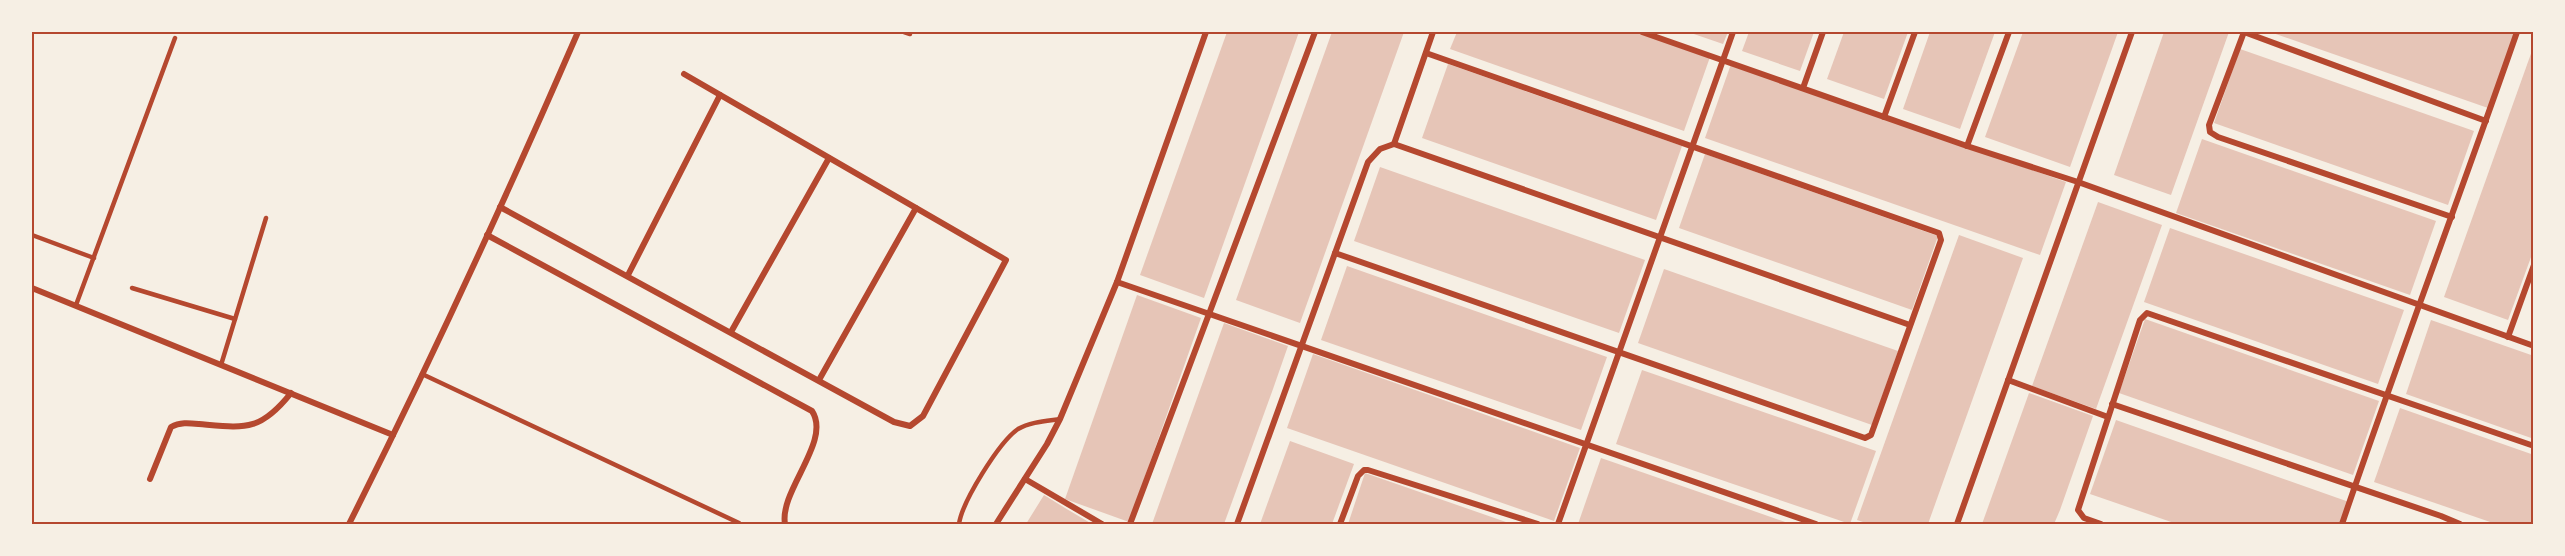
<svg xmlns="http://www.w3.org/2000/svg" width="2565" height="556" font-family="'PT Sans Narrow',sans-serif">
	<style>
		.building { fill: #e6c5b7 }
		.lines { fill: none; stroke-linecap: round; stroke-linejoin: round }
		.service { stroke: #b5482f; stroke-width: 4.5 }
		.minor { stroke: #b5482f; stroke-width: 6 }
		.neatline { fill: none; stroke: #b5482f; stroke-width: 2 }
	</style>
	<rect width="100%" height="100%" fill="#f6efe4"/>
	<g class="building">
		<path d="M1227,32h72l-95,266 -64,-23z"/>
		<path d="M1332,32h72l-104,291 -64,-23z"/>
		<path d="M1457,32h180l73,25 -26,74 -234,-82z"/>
		<path d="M1688,32h40l-5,12z"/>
		<path d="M1749,32h65l-14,39 -58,-20z"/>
		<path d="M1844,32h64l-24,67 -57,-20z"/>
		<path d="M1930,32h65l-35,97 -57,-20z"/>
		<path d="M2023,32h95l-48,135 -85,-30z"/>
		<path d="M2164,32h65l-58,163 -57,-20z"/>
		<path d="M2270,32h236l8,2 -26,74z"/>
		<path d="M2533,48l1,201 -26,71 -64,-23z"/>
		<path d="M2240,49l234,82 -26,74 -234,-82z"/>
		<path d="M1448,64l234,82 -26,74 -234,-82z"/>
		<path d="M1731,64l335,118 -26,73 -335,-117z"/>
		<path d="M2202,139l234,82 -26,74 -234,-82z"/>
		<path d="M1705,154l233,82 -26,74 -233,-82z"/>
		<path d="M1380,167l265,93 -26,73 -265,-92z"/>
		<path d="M2098,202l64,23 -66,184 -64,-23z"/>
		<path d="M2170,228l234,82 -26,74 -234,-82z"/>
		<path d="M1959,235l64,23 -95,266h-59l-12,-4z"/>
		<path d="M1347,266l260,91 -26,73 -260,-90z"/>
		<path d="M1664,269l234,82 -26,74 -234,-82z"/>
		<path d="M1137,295l64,23 -72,204 -64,-23z"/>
		<path d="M2145,319l234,82 -26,74 -234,-82z"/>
		<path d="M2431,320l103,36v83l-128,-45z"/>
		<path d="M1224,323l64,23 -15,43 -49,135h-72z"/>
		<path d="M1313,354l267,94 -26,73 -267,-93z"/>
		<path d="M1642,370l234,81 -26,73 -234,-80z"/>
		<path d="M2029,393l64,23 -33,94 -6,14h-72z"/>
		<path d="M2400,408l134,47v69h-38l-122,-42z"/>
		<path d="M2116,420l233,82 -7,22h-165l-87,-30z"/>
		<path d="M1290,441l64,23 -22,60h-72z"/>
		<path d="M1601,458l127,44 63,22h-213z"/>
		<path d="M1365,473l141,49 6,2h-164z"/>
		<path d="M1044,495l21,13 27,16h-66z"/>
	</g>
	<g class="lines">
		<g class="service">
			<path d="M904,32l6,2"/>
			<path d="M32,235l62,23"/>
			<path d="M132,288l103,31"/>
			<path d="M76,305l99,-267"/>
			<path d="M221,365l45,-147"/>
			<path d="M422,374l317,149"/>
			<path d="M959,524c3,-22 40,-82 59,-95 12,-7 28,-8 42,-10"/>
		</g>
		<g class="minor">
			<path d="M1642,32l325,114 111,36 456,164"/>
			<path d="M2244,32l-35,93 1,7 8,5 234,80"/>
			<path d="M2244,32l242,89"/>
			<path d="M1803,88l20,-56"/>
			<path d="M1884,117l31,-85"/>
			<path d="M1394,144l39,-112"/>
			<path d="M1967,146l42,-114"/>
			<path d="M500,207l394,215 16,4 13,-10 83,-156 -322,-186"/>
			<path d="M487,235l325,176c20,30 -33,80 -27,113"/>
			<path d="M1335,253l530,185 6,-3 70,-195 -2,-7 -513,-180"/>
			<path d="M628,275l92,-180"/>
			<path d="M1117,282l699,242"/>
			<path d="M32,288l361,147"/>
			<path d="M731,332l98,-174"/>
			<path d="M2508,337l26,-72"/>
			<path d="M819,380l97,-172"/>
			<path d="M2008,380l100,37"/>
			<path d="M2112,404l329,112 19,8"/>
			<path d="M150,479l21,-52c9,-5 18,-4 28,-3 46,4 61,8 92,-31"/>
			<path d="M1025,479l77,45"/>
			<path d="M349,524c81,-161 157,-326 229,-492"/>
			<path d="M996,524l51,-80 13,-25 57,-137 89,-250"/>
			<path d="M1130,524l185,-492"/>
			<path d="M1237,524l131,-362 12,-13 14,-5 516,181"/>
			<path d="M1340,524l18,-48 6,-6h4l170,54"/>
			<path d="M1558,524l175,-492"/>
			<path d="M1957,524l175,-492"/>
			<path d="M2101,524l-17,-6 -6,-8 62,-190 7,-7 387,133"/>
			<path d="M2342,524c56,-165 118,-328 175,-492"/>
		</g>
	</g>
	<rect width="2565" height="556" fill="none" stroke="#f6efe4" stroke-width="66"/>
	<rect x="33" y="33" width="2499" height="490" class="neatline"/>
</svg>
